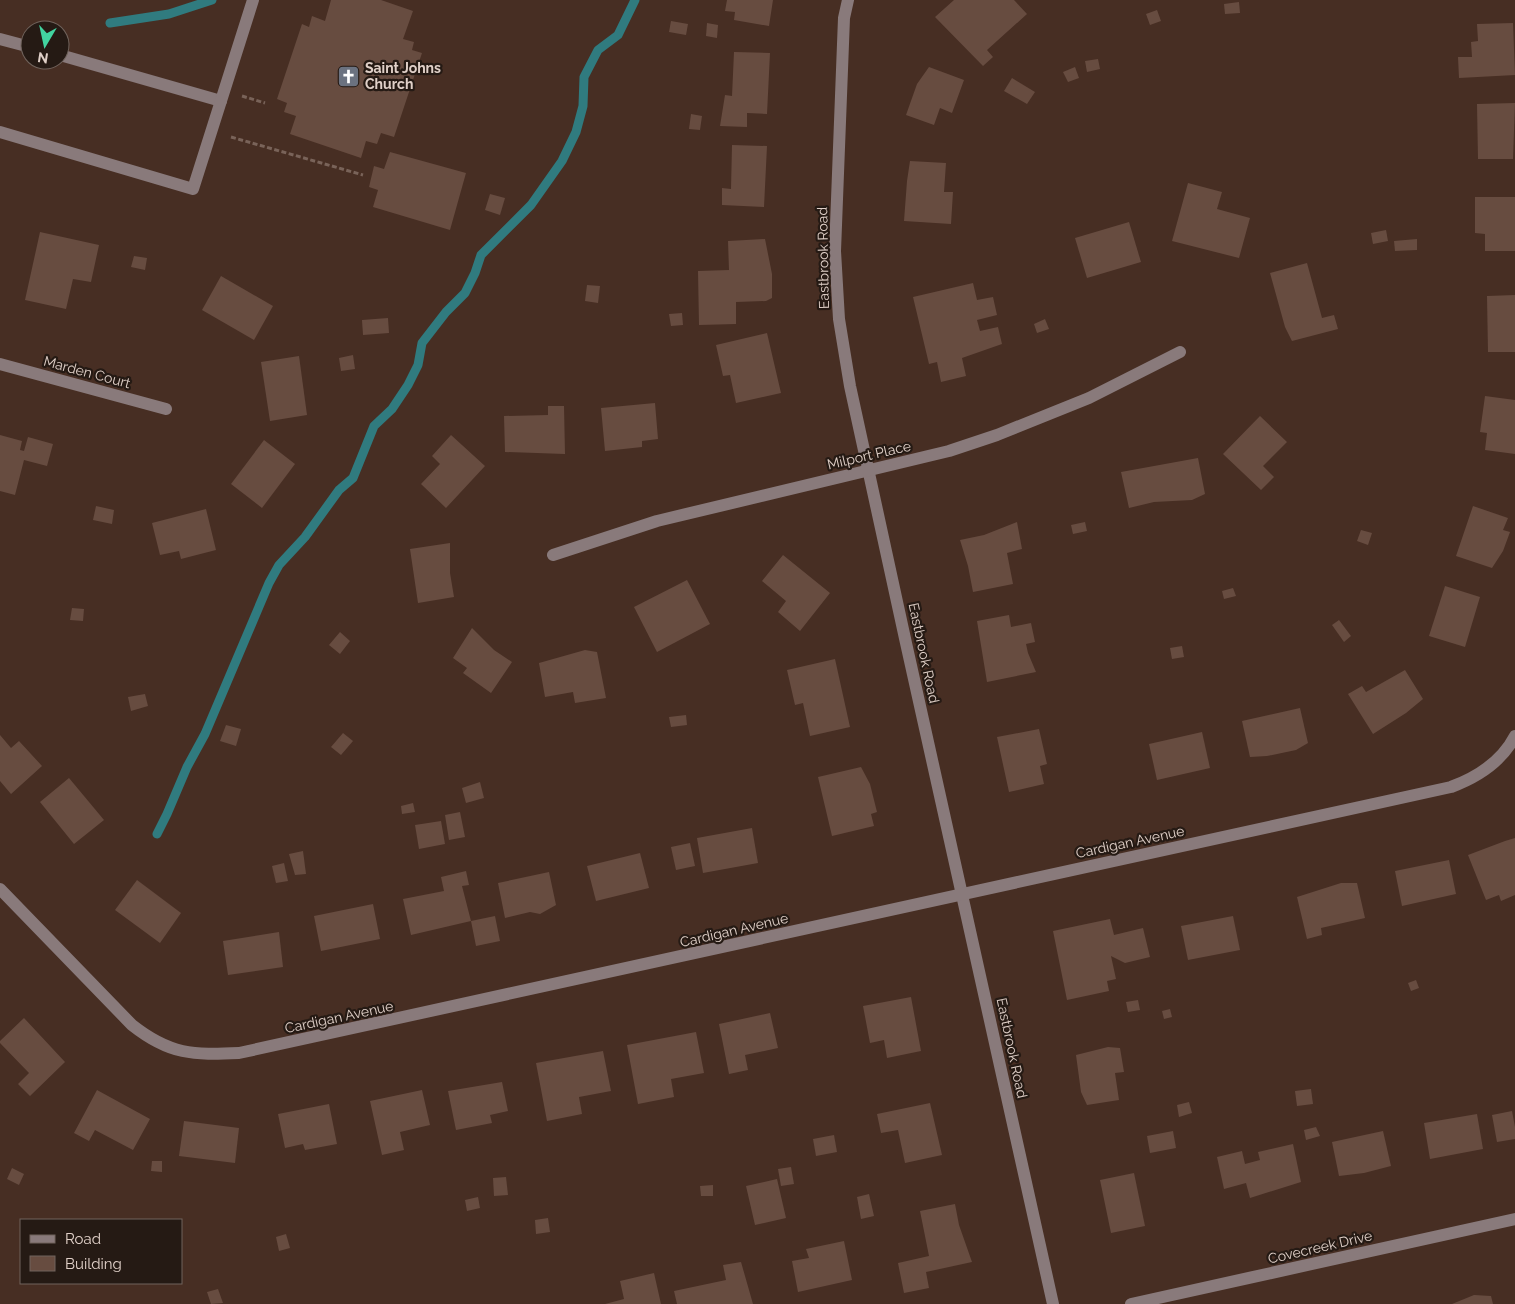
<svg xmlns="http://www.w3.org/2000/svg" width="1515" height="1304" font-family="Raleway,sans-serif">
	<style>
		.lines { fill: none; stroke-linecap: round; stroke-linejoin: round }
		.stream { stroke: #307b7f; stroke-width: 9 }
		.building { fill: #674c40 }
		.path { stroke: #796359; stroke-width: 3; stroke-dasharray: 5 2.5; stroke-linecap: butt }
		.minor { stroke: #897a7b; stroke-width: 12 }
		.labels { text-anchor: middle; stroke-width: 4.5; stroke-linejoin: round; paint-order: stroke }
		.poi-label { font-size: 14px; font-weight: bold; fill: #e0d0c8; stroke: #251a14; text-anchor: start }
		.street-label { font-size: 14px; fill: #e0d0c8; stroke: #251a14 }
	</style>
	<rect width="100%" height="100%" fill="#472e23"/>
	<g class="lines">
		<g class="stream">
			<path d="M110,23l59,-9 43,-14"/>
			<path d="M157,834l10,-20 20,-47 18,-33 64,-151 10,-18 26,-28 34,-47 14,-12 21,-52 18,-17 16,-24 10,-20 4,-22 24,-31 19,-19 10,-20 6,-18 50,-50 31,-44 14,-29 7,-26 1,-29 14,-27 20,-15 17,-35"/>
		</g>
	</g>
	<g class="building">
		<path d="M331,0h50l32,11 -10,28 11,3 -2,8 10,3 -28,84 -13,-4 -4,11 -11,-3 -5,17 -71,-24 6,-18 -12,-4 3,-9 -10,-4 25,-75 7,3 3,-11 13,5z"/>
		<path d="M727,0h46l-4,26 -35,-6 1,-8 -10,-1z"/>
		<path d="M954,0h60l13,14 -40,36 6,7 -10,9 -48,-49z"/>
		<path d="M1239,2l1,11 -15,1 -1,-10z"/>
		<path d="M1157,10l4,11 -11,4 -4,-11z"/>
		<path d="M671,21l17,3 -2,11 -17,-3z"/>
		<path d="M707,23l11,2 -1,13 -11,-2z"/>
		<path d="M1513,23l2,52 -56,3 -1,-21h14l-1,-15 7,-1 -1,-17z"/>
		<path d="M734,52l36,1 -3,61 -20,-1v14l-27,-1 5,-31 7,1z"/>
		<path d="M1098,59l2,10 -13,3 -2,-11z"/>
		<path d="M929,67l35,13 -12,33 -12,-5 -6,17 -28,-10 11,-31z"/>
		<path d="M1075,67l4,11 -11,4 -5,-10z"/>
		<path d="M1012,78l23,14 -8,12 -23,-13z"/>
		<path d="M1515,103l-2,56h-35l-1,-55z"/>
		<path d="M691,114l11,2 -2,14 -11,-1z"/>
		<path d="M732,145l35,1 -3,61 -42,-2v-17l9,1z"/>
		<path d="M390,152l76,21 -16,57 -77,-23 5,-17 -9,-3 5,-21 10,3z"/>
		<path d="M910,161l36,2 -2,29h9l-2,32 -47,-3 3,-40z"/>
		<path d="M1188,183l34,9 -5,17 33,9 -11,40 -67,-17z"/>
		<path d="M490,194l15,4 -5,17 -15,-5z"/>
		<path d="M1475,197h40v54h-30v-17l-10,-1z"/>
		<path d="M1129,222l12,40 -54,16 -12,-40z"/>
		<path d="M1386,230l2,11 -15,3 -2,-11z"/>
		<path d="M40,232l59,13 -8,37 -18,-3 -7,30 -41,-9z"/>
		<path d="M765,239l7,35v24l-6,3 -30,1v22l-37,1 -1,-54 31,-1 -1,-29z"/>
		<path d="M1417,239v11l-22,1 -1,-10z"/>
		<path d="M134,256l13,2 -2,12 -14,-3z"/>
		<path d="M1307,263l15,55 12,-3 4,14 -46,12 -7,-14 -15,-54z"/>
		<path d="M221,276l52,30 -19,34 -52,-30z"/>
		<path d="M973,283l4,17 16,-3 4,18 -20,5 3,11 18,-4 4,17 -40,14 4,18 -25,6 -4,-20 -8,2 -16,-67z"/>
		<path d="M587,285l13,1 -2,17 -13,-2z"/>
		<path d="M1515,295v57h-27l-1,-56z"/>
		<path d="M682,313l1,12 -12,1 -2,-12z"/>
		<path d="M388,318l1,15 -26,2 -1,-15z"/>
		<path d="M1045,319l4,10 -12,4 -3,-9z"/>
		<path d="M767,333l14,60 -45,10 -6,-28 -7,1 -7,-31z"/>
		<path d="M353,355l2,14 -14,2 -2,-13z"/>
		<path d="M299,356l8,59 -37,6 -9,-59z"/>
		<path d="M1485,396l30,4v54l-30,-4 2,-17 -7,-1z"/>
		<path d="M655,403l3,36 -16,2v6l-37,4 -4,-43z"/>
		<path d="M548,406h16l1,48 -60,-2 -1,-36 44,-1z"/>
		<path d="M1260,416l27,26 -24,24 11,11 -13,13 -38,-36z"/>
		<path d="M0,435l22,6 -2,9 4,1 4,-14 25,7 -6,22 -23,-6 -9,35 -15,-4z"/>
		<path d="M451,435l34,31 -39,42 -25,-24 19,-20 -8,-8z"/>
		<path d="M264,440l31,24 -33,44 -31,-24z"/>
		<path d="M1198,458l7,36 -13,6 -38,2 -25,6 -8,-36z"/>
		<path d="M96,506l18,4 -2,14 -19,-4z"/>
		<path d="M1473,506l35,12 -5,12 7,2 -7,19 -11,17 -36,-12z"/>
		<path d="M206,509l10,41 -35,9 -2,-8 -19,4 -8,-32z"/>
		<path d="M1017,522l5,27 -15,4 6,31 -40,8 -5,-26 -8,-26 24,-5z"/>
		<path d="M1085,522l2,9 -14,3 -2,-9z"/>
		<path d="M1361,530l11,3 -4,12 -11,-4z"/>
		<path d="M450,543v30l4,24 -36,6 -8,-54z"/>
		<path d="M783,555l47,38 -30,38 -22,-19 8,-11 -24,-20z"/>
		<path d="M687,580l23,44 -53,28 -23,-45z"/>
		<path d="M1445,586l35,11 -15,50 -36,-11z"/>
		<path d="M1233,588l3,8 -12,3 -2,-8z"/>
		<path d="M72,608l12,1 -1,12 -13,-1z"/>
		<path d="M1009,615l2,12 20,-4 4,19 -9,2 2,9 8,19 -49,10 -10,-61z"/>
		<path d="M1339,620l12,16 -7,6 -12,-17z"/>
		<path d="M472,628l22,22 18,12 -21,31 -28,-20 4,-5 -14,-10z"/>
		<path d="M340,632l10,9 -10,13 -11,-9z"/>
		<path d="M1182,646l2,11 -12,2 -2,-11z"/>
		<path d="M585,650l12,2 9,46 -31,5 -2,-11 -28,5 -6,-34z"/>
		<path d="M835,659l15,68 -40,9 -7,-33 -8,2 -8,-35z"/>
		<path d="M1405,670l18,29 -17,14 -33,21 -25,-40 14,-8 4,6z"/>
		<path d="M145,694l3,12 -17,5 -3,-14z"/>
		<path d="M1300,708l8,35 -12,7 -29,6 -17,1 -8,-36z"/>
		<path d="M686,715l1,10 -16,2 -2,-10z"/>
		<path d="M226,725l15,4 -5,17 -16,-5z"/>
		<path d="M1039,729l8,35 -7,2 4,18 -35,8 -12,-55z"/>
		<path d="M1202,732l8,36 -53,12 -8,-36z"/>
		<path d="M343,733l10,8 -12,14 -10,-8z"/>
		<path d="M0,735l11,13 8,-7 23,25 -31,28 -11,-13z"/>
		<path d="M861,767l9,17 7,28 -6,2 3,12 -42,10 -14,-59z"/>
		<path d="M69,778l35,42 -30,24 -34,-42z"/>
		<path d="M480,782l4,16 -18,5 -4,-15z"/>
		<path d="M413,803l2,9 -13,2 -1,-8z"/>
		<path d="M460,812l5,25 -16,3 -4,-25z"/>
		<path d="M441,821l4,23 -26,5 -4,-24z"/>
		<path d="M752,828l6,35 -55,10 -6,-35z"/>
		<path d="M1515,838v57l-14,6 -2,-6 -13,5 -18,-45 37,-14z"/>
		<path d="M690,843l5,23 -19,4 -5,-23z"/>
		<path d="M303,851l3,23 -11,1 -6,-21z"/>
		<path d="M640,853l9,35 -53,13 -9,-35z"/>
		<path d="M1449,860l7,34 -54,12 -7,-35z"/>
		<path d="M284,863l4,18 -12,2 -4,-17z"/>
		<path d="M466,871l3,14 -7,1 9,35 24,-5 5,25 -24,5 -5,-25 -60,14 -8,-36 41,-8 -3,-14z"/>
		<path d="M549,872l7,33 -16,9 -10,-2 -25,6 -7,-35z"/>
		<path d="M137,880l44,33 -21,30 -45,-33z"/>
		<path d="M1341,883h16l8,35 -44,10 1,7 -15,4 -10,-42z"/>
		<path d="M373,904l7,35 -59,12 -7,-35z"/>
		<path d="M1233,916l7,34 -52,10 -7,-34z"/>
		<path d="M1110,919l4,16 29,-7 7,29 -25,6 -14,-7 5,23 -9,2 2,10 -42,9 -14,-69z"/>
		<path d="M279,932l4,35 -55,8 -5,-34z"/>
		<path d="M1416,980l3,8 -8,3 -3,-8z"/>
		<path d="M911,997l10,54 -34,7 -3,-18 -14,3 -7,-37z"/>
		<path d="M1138,1000l2,10 -12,2 -2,-10z"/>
		<path d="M1170,1009l2,8 -8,2 -2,-8z"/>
		<path d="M770,1013l8,35 -33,7 3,15 -19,4 -10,-50z"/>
		<path d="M24,1018l41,44 -35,34 -12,-12 11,-11 -29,-30v-2z"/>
		<path d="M696,1032l8,41 -33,6 3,18 -36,7 -11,-59z"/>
		<path d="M1108,1047l12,1 4,24 -9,1 4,27 -32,5 -6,-13 -5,-37z"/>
		<path d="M603,1051l8,40 -32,6 3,17 -35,7 -11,-58z"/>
		<path d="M502,1082l6,29 -18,4 2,8 -36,7 -8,-39z"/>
		<path d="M1311,1089l2,15 -16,2 -2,-15z"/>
		<path d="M97,1090l53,29 -17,31 -38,-20 -6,11 -15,-8z"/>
		<path d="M422,1090l8,35 -30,7 4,18 -22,5 -12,-54z"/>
		<path d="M1189,1102l3,11 -13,4 -2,-12z"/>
		<path d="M930,1103l12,52 -37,8 -7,-33 -17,3 -4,-19z"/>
		<path d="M329,1104l8,40 -32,6 -2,-6 -18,4 -7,-34z"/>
		<path d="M1512,1111l3,16v12l-18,3 -5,-27z"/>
		<path d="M1477,1114l6,35 -53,10 -6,-36z"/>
		<path d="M184,1121l55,7 -4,35 -56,-7z"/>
		<path d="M1316,1127l4,9 -14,4 -2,-10z"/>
		<path d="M1173,1131l3,17 -26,5 -3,-17z"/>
		<path d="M1383,1131l8,35 -27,7 -25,3 -7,-34z"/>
		<path d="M834,1135l3,17 -21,4 -3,-17z"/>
		<path d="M1293,1144l8,38 -51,16 -4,-15 -22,6 -7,-32 25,-6 3,13 15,-4 -2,-8z"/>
		<path d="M152,1161h10v11l-11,-1z"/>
		<path d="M791,1167l3,17 -13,2 -3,-17z"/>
		<path d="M12,1168l12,6 -5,11 -12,-6z"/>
		<path d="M1134,1173l11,53 -34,7 -11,-53z"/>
		<path d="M506,1177l2,18 -14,1 -1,-18z"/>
		<path d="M777,1179l9,39 -31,7 -9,-39z"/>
		<path d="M713,1185v11h-12l-1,-10z"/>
		<path d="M869,1194l5,22 -13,3 -4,-22z"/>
		<path d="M478,1197l2,11 -13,3 -2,-11z"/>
		<path d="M955,1204l4,21 13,37 -46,10 3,16 -25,5 -6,-30 31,-7 -9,-45z"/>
		<path d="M548,1218l2,14 -14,2 -1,-14z"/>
		<path d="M286,1234l4,14 -11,3 -3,-14z"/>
		<path d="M844,1241l8,39 -54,12 -6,-31 17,-3 -3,-9z"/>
		<path d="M741,1262l12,42h-76l-3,-13 52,-11 -3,-15z"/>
		<path d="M654,1273l7,31h-56l19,-5 -4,-18z"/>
		<path d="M218,1289l5,14 -12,1 -4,-12z"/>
		<path d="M1474,1295l17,1 2,8h-41z"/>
	</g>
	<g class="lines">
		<g class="path">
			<path d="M242,96l23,7"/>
			<path d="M231,137l132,38"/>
		</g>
		<g class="minor">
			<path d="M848,0l-4,18 -9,233 4,68 11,67 56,257 147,661"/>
			<path d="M0,39l30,8"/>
			<path d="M60,55l161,46"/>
			<path d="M0,132l193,57 60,-189"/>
			<path d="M0,364l166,45"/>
			<path d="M553,555l104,-34 292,-70 48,-16 92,-37 91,-46"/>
			<path d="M0,889l132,136c38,30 61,30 107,28 405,-86 808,-178 1212,-266 27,-10 51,-26 64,-51"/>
			<path d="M1131,1304l384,-85"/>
		</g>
	</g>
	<defs>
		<symbol id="church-square" viewBox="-11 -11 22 22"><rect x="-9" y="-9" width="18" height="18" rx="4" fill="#6b7280" stroke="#251a14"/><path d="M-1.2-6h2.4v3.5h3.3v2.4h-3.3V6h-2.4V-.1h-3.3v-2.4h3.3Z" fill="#fff"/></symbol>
	</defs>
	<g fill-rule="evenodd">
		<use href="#church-square" x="336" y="64" width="25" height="25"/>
	</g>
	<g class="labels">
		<g class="poi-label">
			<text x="365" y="73">Saint Johns<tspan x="365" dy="16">Church</tspan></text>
		</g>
		<g class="street-label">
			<text transform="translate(823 258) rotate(-91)" y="5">Eastbrook Road</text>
			<text transform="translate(87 372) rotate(15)" y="5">Marden Court</text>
			<text transform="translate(869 455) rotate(-13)" y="5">Milport Place</text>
			<text transform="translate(924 653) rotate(78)" y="5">Eastbrook Road</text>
			<text transform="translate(1130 842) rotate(-12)" y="5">Cardigan Avenue</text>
			<text transform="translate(734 930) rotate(-13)" y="5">Cardigan Avenue</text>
			<text transform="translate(339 1017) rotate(-12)" y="5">Cardigan Avenue</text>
			<text transform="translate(1012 1048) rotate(78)" y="5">Eastbrook Road</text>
			<text transform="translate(1320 1247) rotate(-13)" y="5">Covecreek Drive</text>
		</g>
	</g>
	<rect x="20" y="1219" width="162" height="65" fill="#251a14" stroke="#70635c"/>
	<rect x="30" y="1235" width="25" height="8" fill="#897a7b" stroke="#70635c"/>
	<text x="65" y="1244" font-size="15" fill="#e0d0c8">Road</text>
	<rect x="30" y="1256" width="25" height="15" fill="#674c40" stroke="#70635c"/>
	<text x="65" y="1269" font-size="15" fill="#e0d0c8">Building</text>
	<g transform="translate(45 45) rotate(189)"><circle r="24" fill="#251a14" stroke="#70635c"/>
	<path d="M0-4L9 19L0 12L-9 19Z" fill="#42d4a0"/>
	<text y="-8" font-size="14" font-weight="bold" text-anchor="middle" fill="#e0d0c8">N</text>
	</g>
</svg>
